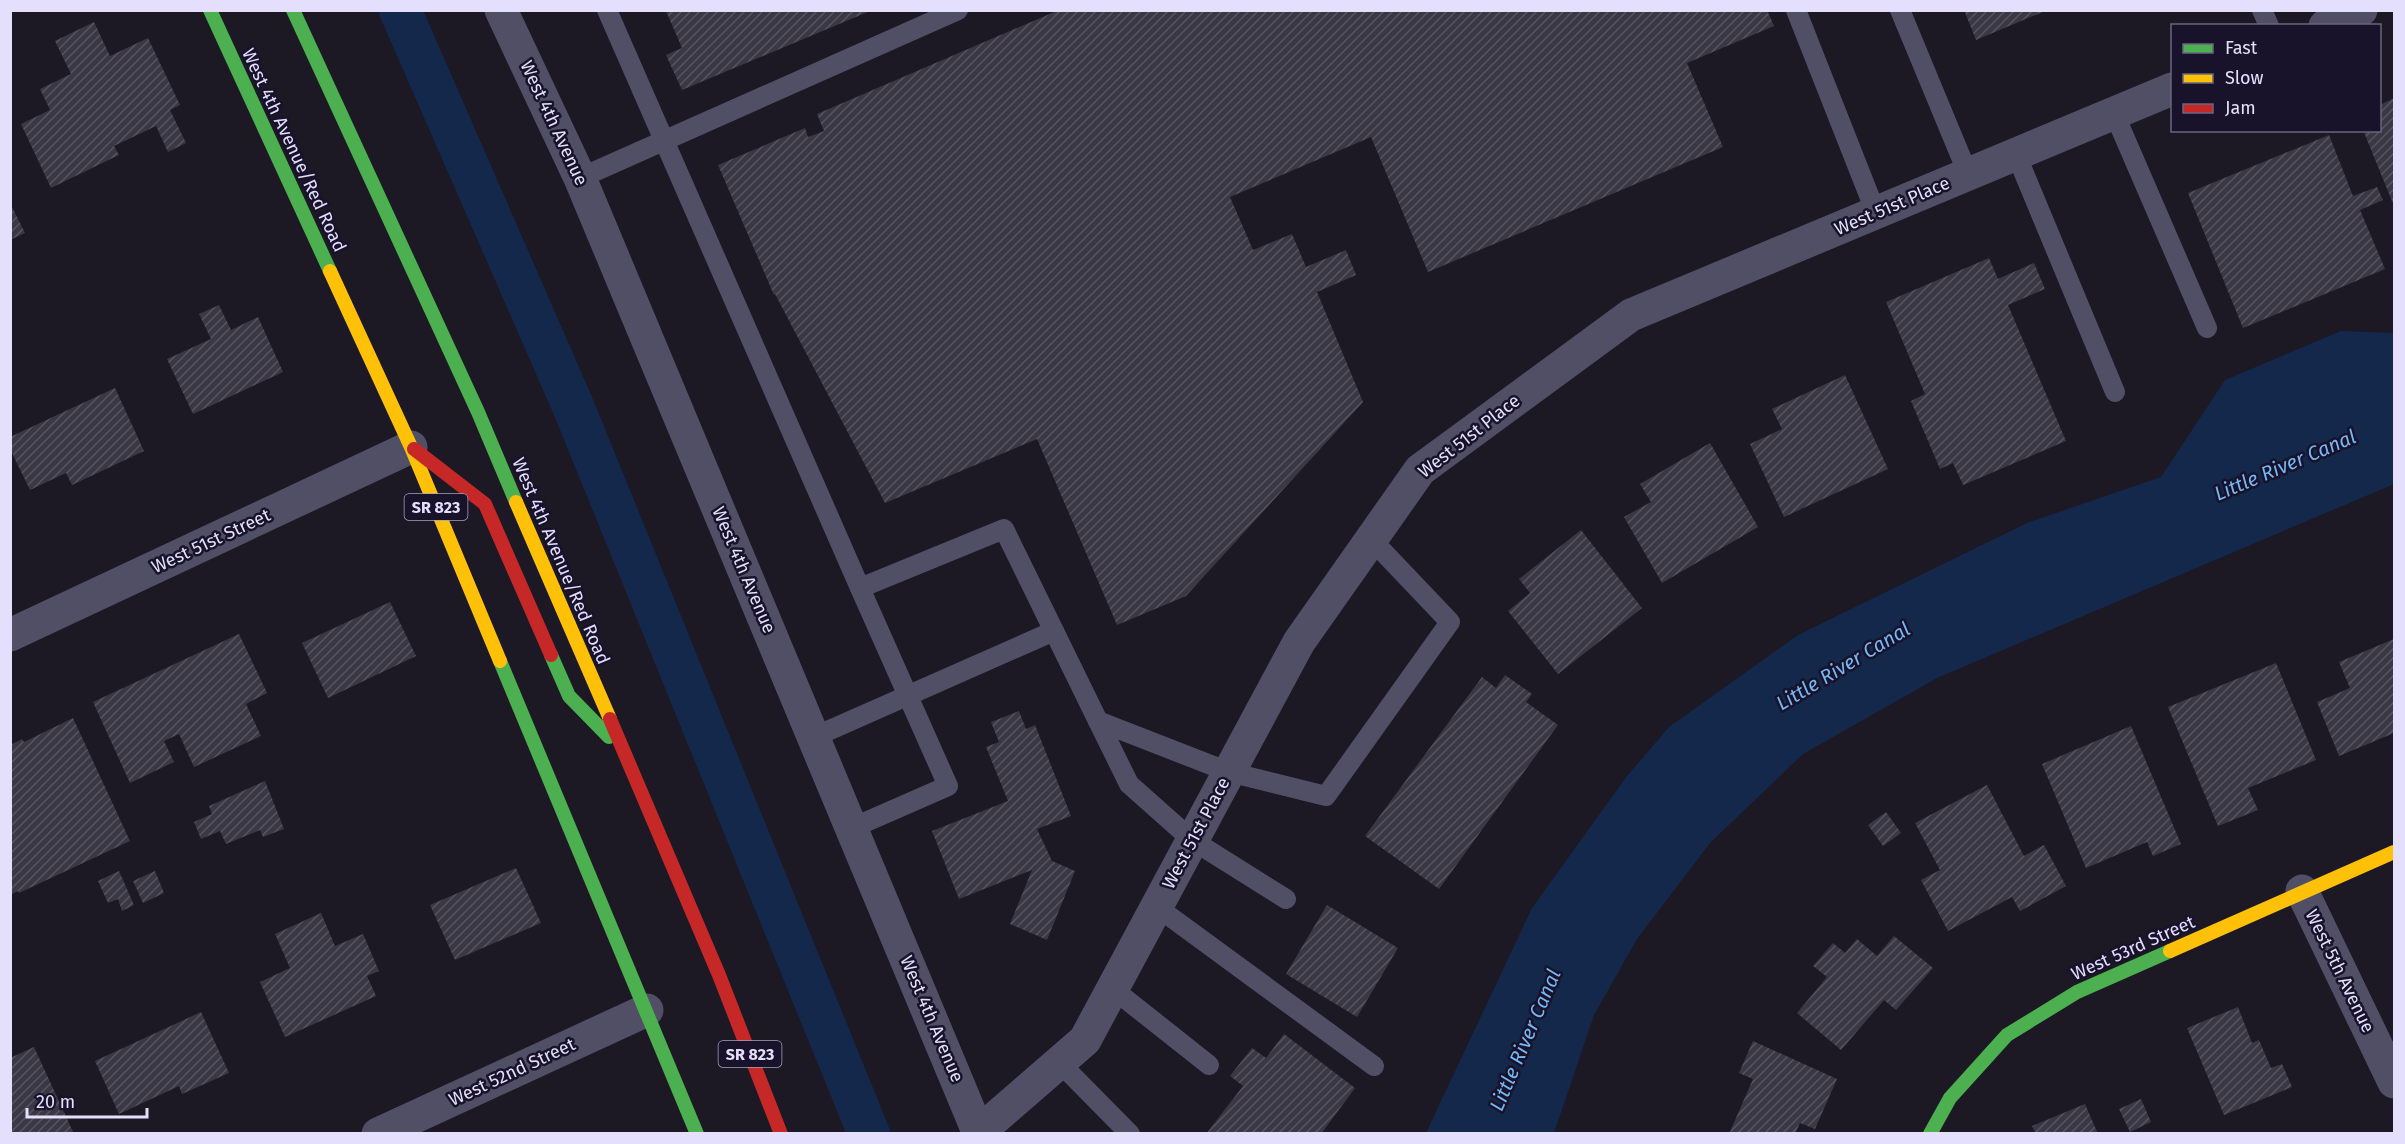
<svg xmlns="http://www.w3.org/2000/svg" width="2405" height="1144" font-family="'Fira Sans',sans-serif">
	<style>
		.water { fill: #14284b }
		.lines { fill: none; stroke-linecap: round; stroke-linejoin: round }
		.canal { stroke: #14284b; stroke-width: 42 }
		.building { fill: url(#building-hatch) }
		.lane { stroke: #504f65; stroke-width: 20 }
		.street { stroke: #504f65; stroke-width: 33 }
		.fast { stroke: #4caf50; stroke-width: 14 }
		.slow { stroke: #ffc107; stroke-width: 14 }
		.jam { stroke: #c62828; stroke-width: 14 }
		.labels { text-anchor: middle; stroke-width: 5; stroke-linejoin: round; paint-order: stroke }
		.shield { fill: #18132b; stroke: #a6a2be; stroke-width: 1.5 }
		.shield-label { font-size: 16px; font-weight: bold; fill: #e3dffd }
		.street-label { font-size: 18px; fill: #e3dffd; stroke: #18132b }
		.water-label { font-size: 20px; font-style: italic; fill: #74b8f6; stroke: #18132b }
	</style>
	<defs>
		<pattern id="building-hatch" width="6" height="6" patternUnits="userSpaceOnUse" patternTransform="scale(1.5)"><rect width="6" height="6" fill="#3b3846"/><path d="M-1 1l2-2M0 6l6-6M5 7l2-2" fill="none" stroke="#575462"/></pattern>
	</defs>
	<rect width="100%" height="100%" fill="#1c1925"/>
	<path class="water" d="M2341,331l53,2v151l-457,194 -134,76 -93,89 -73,96 -43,76 -40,118h-128l106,-225 95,-132 42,-49 129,-92 229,-112 134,-46 64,-97z"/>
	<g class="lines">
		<path class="canal" d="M400,10l173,396 296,728"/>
	</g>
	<g class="building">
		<path d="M1059,10h708l7,16 -87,37 36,84 -295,125 -57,-135 -141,60 23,53 39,-16 14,33 40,-17 10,25 -39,17 46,110 -177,194 -69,29 -80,-186 -152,64 -110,-209 -1,1 -56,-130 87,-37 3,9 16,-6 -7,-17z"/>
		<path d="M1964,10h81v1l-69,29z"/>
		<path d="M666,11h204l-188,79 -16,-35 16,-7z"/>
		<path d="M94,22l16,34 38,-18 32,67 -10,5 16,33 -18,9 -12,-26 -42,20 5,9 -68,33 -30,-64 29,-14 -10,-21 31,-15 -16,-33z"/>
		<path d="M2394,98v108l-31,-76h17v-25z"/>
		<path d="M2329,135l24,61 24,-9 6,13 -23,10 25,59 -142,59 -55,-135z"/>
		<path d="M10,203l15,30 -15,7z"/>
		<path d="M1989,258l9,21 36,-16 11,26 -37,16 58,136 -103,44 -10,-22 -13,6 -29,-68 14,-7 -39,-92z"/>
		<path d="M219,305l12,25 27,-13 25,55 -90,42 -26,-55 44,-20 -12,-25z"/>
		<path d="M1845,375l43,94 -104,48 -34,-73 32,-15 -10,-20z"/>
		<path d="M115,388l29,63 -72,34 -6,-12 -36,17 -20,-41v-12z"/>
		<path d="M1710,443l48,84 -96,56 -38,-66 27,-15 -11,-18z"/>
		<path d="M1581,530l61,78 -84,66 -50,-63 22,-18 -11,-14z"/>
		<path d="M390,602l26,54 -88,42 -26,-55z"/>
		<path d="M239,634l28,59 -21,11 15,32 -67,31 -15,-33 -15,7 10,21 -44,21 -37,-81z"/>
		<path d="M2394,639v94l-55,23 -22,-54 33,-14 -11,-26z"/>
		<path d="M2276,663l40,97 -68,28 10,22 -40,16 -50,-119z"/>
		<path d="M1505,675l27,19 -6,8 32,23 -119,164 -74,-53 117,-159 14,11z"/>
		<path d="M1019,711l7,18 9,-4 36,91 -34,13 15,32 23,10 -28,69 -37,-16 22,-54 -73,29 -27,-68 76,-30 -22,-54 13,-5 -8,-20z"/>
		<path d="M73,718l57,123 -111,52 -1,-2 -8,4v-150l12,-6 2,3z"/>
		<path d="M2131,726l50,118 -28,12 -6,-14 -61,26 -44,-104z"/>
		<path d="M265,781l19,48 -21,8 -3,-7 -34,14 -6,-13 -19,8 -7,-17 18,-8 -3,-8z"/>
		<path d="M1987,785l37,71 20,-11 22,41 -46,25 -8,-14 -64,34 -27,-51 19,-10 -25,-47z"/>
		<path d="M1886,812l15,21 -18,13 -15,-21z"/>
		<path d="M516,868l25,55 -86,37 -25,-55z"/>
		<path d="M119,871l15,34 -12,6 -4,-12 -10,4 -10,-22z"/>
		<path d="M155,871l9,22 -21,10 -10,-22z"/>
		<path d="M1327,905l71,43 -41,69 -71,-43z"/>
		<path d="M321,913l14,33 28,-12 16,37 -12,5 9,20 -91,41 -25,-55 30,-14 -15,-34z"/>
		<path d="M1894,936l39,32 -37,42 -12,-10 -43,50 -44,-37 30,-36 -14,-11 20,-23 12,10 12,-14 20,17z"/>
		<path d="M2238,1007l14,36 7,-3 12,28 11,-4 10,23 -68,28 -37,-87z"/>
		<path d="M201,1012l28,61 -47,21 -3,-8 -60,28 -24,-53z"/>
		<path d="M1284,1034l71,54 -34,46h-115l37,-48 -13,-10 22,-28 14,10z"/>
		<path d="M1753,1041l84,38 -22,50 -15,-6 -5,11h-66l24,-55 -14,-6z"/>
		<path d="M34,1047l40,87h-64v-76z"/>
		<path d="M2141,1099l10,23 -21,10 -11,-23z"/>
		<path d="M2085,1104l13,30h-62l-4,-8z"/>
	</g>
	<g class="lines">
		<g class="lane">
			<path d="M607,10l253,578 144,-59 94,192"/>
			<path d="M1796,10l80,203"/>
			<path d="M1900,10l68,164"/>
			<path d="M2262,10l7,16"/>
			<path d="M2114,113l93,215"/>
			<path d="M2016,154l99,238"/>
			<path d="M580,178l378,-168"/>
			<path d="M814,737l240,-106"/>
			<path d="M852,828l96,-42 -88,-198"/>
			<path d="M1286,899l-94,-59 -63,-56 -31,-63 131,51 97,24 124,-174 -79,-83"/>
			<path d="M1157,907l217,159"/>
			<path d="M1113,989l96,76"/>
			<path d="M1059,1062l71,72"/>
		</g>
		<g class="street">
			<path d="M501,10l79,168 399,956"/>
			<path d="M2325,26l36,-16"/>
			<path d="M10,635l401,-188"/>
			<path d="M2302,891l92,191"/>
			<path d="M979,1132l106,-92 214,-398 121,-172 211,-155 541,-226"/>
			<path d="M378,1134l269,-124"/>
		</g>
		<g class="fast">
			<path d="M210,10l120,261"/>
			<path d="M293,10l185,402 38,90"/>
			<path d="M551,655l18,41 40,41"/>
			<path d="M500,661l197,473"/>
			<path d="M1930,1134l20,-36 57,-63 70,-43 93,-41"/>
		</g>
		<g class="slow">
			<path d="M330,271l81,176 89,214"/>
			<path d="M516,502l94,217"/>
			<path d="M2170,951l224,-99"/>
		</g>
		<g class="jam">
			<path d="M414,449l71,55 66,151"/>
			<path d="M610,719l109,256 62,159"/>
		</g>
	</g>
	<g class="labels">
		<g class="shield">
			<rect x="404.5" y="494" width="63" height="26" rx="4.5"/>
			<rect x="718.5" y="1041" width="63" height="26" rx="4.5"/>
		</g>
		<g class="shield-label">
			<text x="436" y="513">SR 823</text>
			<text x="750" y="1060">SR 823</text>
		</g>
		<g class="street-label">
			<text transform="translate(554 123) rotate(65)" y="6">West 4th Avenue</text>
			<text transform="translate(294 150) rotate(65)" y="6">West 4th Avenue/Red Road</text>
			<text transform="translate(1892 206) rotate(-23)" y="6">West 51st Place</text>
			<text transform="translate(1469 436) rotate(-38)" y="6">West 51st Place</text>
			<text transform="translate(211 541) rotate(-25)" y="6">West 51st Street</text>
			<text transform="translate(561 561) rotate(67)" y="6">West 4th Avenue/Red Road</text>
			<text transform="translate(744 570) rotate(67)" y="6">West 4th Avenue</text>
			<text transform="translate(1196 833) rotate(-62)" y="6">West 51st Place</text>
			<text transform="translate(2133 948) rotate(-24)" y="6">West 53rd Street</text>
			<text transform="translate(2340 971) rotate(64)" y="6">West 5th Avenue</text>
			<text transform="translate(932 1019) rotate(67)" y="6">West 4th Avenue</text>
			<text transform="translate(512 1072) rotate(-25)" y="6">West 52nd Street</text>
		</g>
		<g class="water-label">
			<text transform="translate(2285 465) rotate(-23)" y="7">Little River Canal</text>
			<text transform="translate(1843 666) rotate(-31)" y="7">Little River Canal</text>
			<text transform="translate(1525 1040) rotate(-67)" y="7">Little River Canal</text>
		</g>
	</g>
	<rect width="2405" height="1144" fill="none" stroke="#e3dffd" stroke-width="24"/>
	<rect x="2171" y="24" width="210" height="108" fill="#18132b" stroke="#69657f" stroke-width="1.5"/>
	<rect x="2183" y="44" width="30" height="9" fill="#4caf50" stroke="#69657f" stroke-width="1.5"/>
	<text x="2225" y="54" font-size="18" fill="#e3dffd">Fast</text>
	<rect x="2183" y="74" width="30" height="9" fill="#ffc107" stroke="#69657f" stroke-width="1.5"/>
	<text x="2225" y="84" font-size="18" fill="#e3dffd">Slow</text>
	<rect x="2183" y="104" width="30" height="9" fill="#c62828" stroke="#69657f" stroke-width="1.5"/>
	<text x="2225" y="114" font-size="18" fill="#e3dffd">Jam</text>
	<path d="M27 1108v9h120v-9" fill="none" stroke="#e3dffd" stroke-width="3"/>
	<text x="36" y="1108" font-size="18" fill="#e3dffd" stroke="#18132b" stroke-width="4.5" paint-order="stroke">20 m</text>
</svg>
